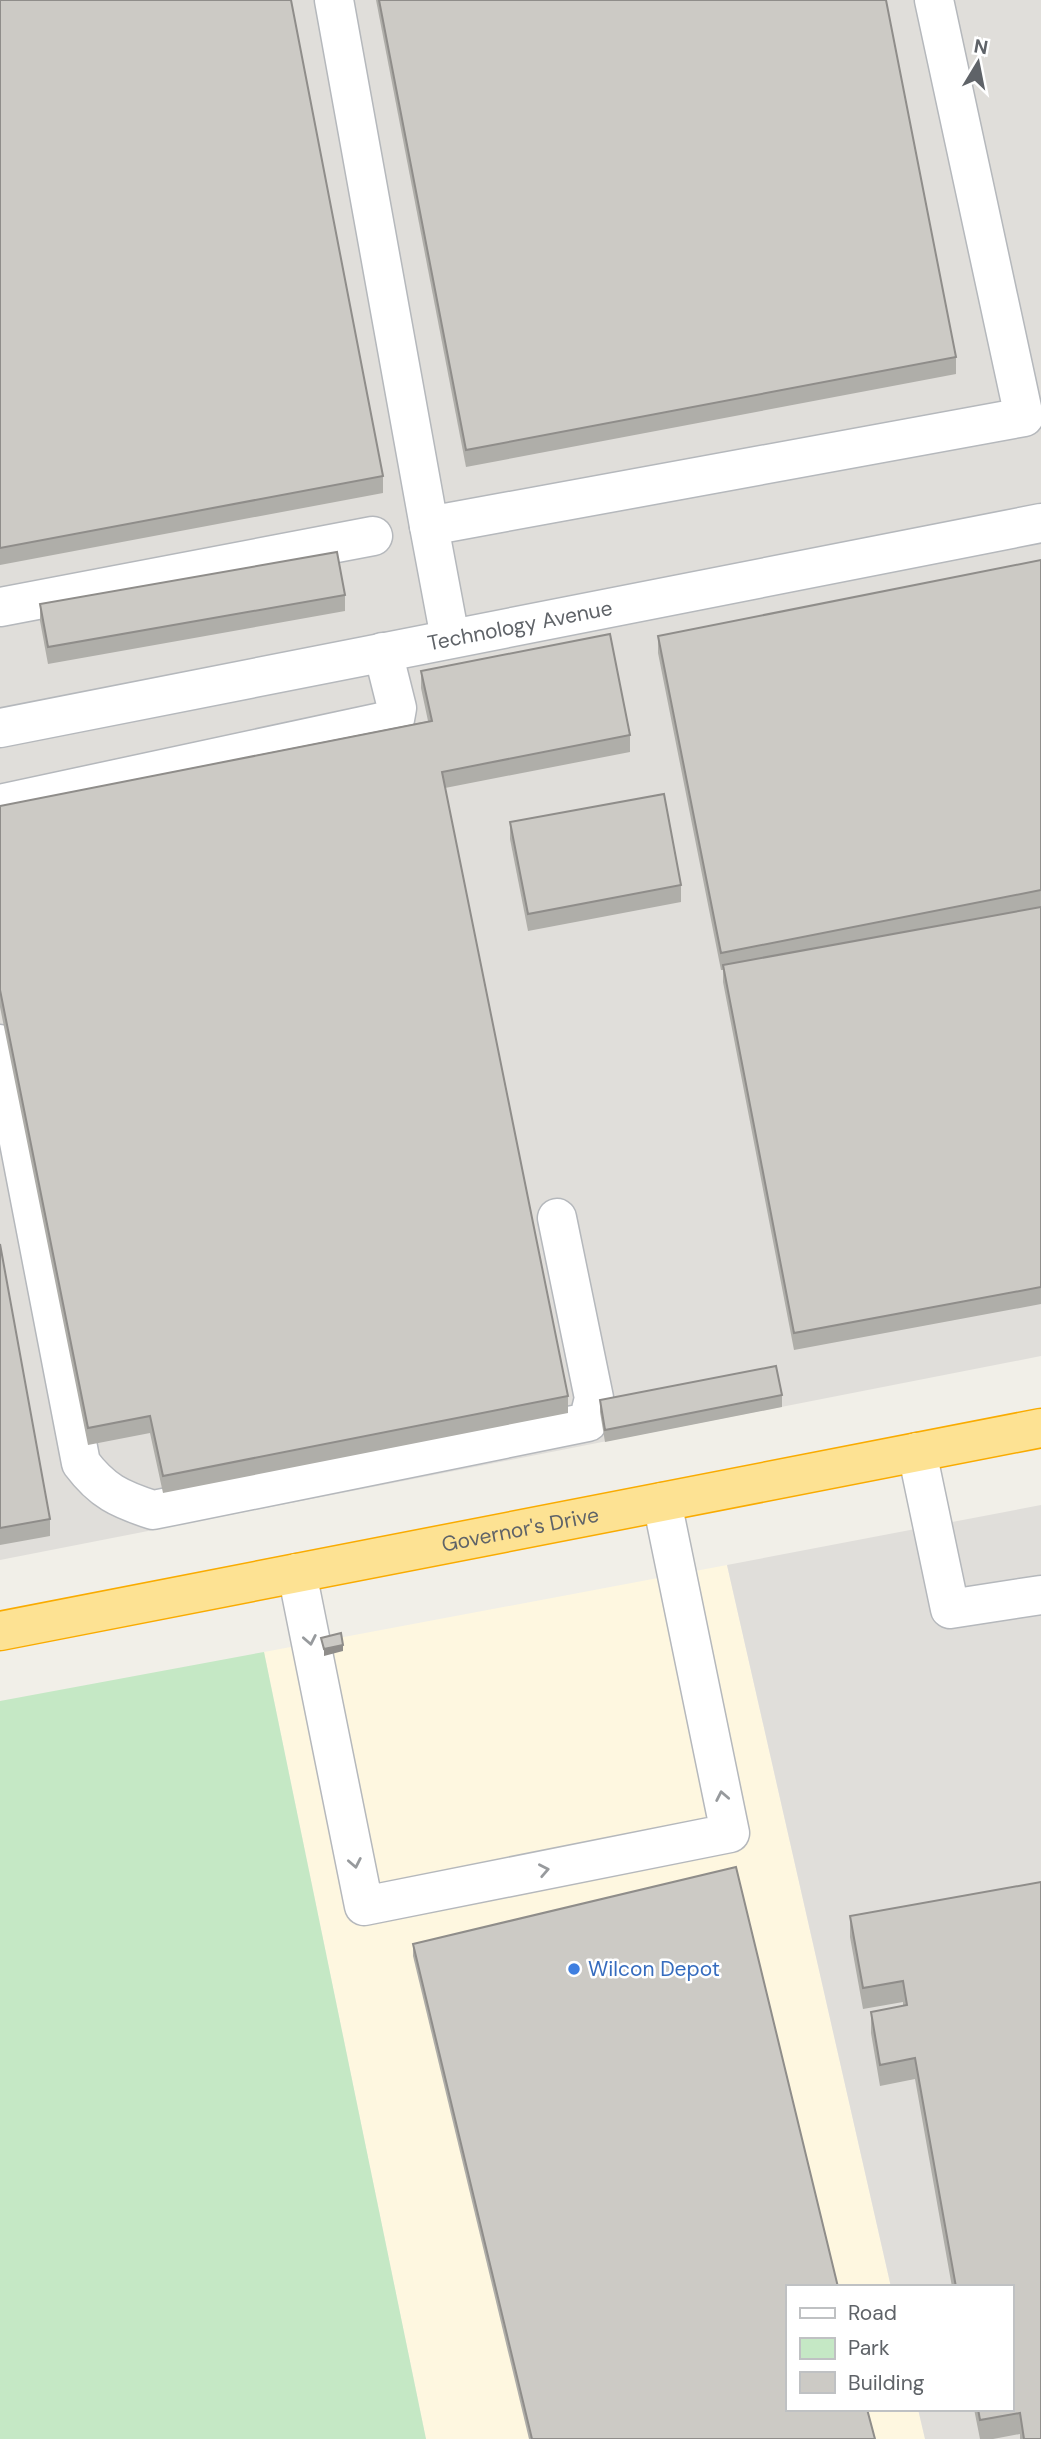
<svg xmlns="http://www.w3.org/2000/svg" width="1041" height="2439" font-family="'DM Sans',sans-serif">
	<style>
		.commercial { fill: #fef7e0 }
		.industrial { fill: #e0deda }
		.green { fill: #c5e8c5 }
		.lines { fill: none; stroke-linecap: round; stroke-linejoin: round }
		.minor-casing { stroke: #b5b8bc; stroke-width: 41 }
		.highway-casing { stroke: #f9ab00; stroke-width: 41 }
		.minor { stroke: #fff; stroke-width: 38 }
		.highway { stroke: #fde293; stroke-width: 38 }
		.wall { fill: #afaea9 }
		.shaded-wall { fill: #8f8d8a }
		.building { fill: #cccac5; stroke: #8f8d8a; stroke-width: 2 }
		.oneway { stroke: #979a9d }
		.shop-dot { fill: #3f7fe0; stroke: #fff; stroke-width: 2.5 }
		.labels { text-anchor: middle; stroke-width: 5; stroke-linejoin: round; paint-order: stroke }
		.street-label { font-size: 21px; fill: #5f6368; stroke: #fff }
		.shop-label { font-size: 21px; fill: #366cbe; stroke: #fff; text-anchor: start }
	</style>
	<rect width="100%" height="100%" fill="#f1efe8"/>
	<path class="commercial" d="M727,1565l164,722h-104v122h131l7,30h-499l-162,-787z"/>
	<g class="industrial">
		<path d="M0,0h1041v1356l-1041,204z"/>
		<path d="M1041,1505v934h-116l-7,-30h93v-122h-120l-164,-722z"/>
	</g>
	<path class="green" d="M264,1652l162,787h-426v-738z"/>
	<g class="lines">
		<defs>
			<g id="minor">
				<path d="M334,0l95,526 595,-109 -90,-417"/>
				<path d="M429,526l21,112"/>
				<path d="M0,607l373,-71"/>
				<path id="s1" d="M0,728l1041,-205"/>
				<path d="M0,804l395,-85 2,-11 -14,-56"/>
				<path d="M0,1044l81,419c21,28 38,36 72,47l435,-88 6,-24 -37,-180"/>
				<path d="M917,1452l33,157 91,-14"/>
				<path d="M297,1573l67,333 366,-73 -68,-331"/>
			</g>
			<g id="highway">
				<path id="s2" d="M0,1631l1041,-203"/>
			</g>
		</defs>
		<use href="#minor" class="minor-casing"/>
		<use href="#highway" class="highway-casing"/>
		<use href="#minor" class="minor"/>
		<use href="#highway" class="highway"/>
	</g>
	<g class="wall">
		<path d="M0,0l383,476v17l-383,72z"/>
		<path d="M376,0h510l70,357v17l-490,93z"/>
		<path d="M1041,560v744l-247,46 -71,-368v-12h-2l-63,-317v-17z"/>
		<path d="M345,595v16l-297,53 -8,-43v-17z"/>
		<path d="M421,671l209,64v17l-185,36 123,608v17l-405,80 -13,-60 -62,12 -88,-438v-201l428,-85 -7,-33z"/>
		<path d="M510,822l171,63v17l-153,29 -18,-92z"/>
		<path d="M0,1244l50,275v17l-50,9z"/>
		<path d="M782,1395v12l-177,35 -5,-30v-12z"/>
		<path d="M1041,1882v557h-21v-5l-27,5h-13l-6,-30h37v-122h-59l-37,-208 -35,7 -9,-53v-21l32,-6v-4l-40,7 -13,-72v-21z"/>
		<path d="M413,1944l462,495h-346l-116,-483z"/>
	</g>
	<path class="shaded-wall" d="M343,1645v6l-19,5v-7z"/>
	<g class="building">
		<path d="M0,0h291l92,476 -383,72z"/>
		<path d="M379,0h507l70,357 -490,93z"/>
		<path d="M337,552l8,43 -297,52 -8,-43z"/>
		<path d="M1041,560v330l-320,63 -63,-317z"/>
		<path d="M610,634l20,101 -188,37 126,624 -405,80 -13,-60 -62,12 -88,-438v-184l432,-85 -11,-50z"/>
		<path d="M664,794l17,91 -153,29 -18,-92z"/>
		<path d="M1041,907v380l-247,46 -71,-368z"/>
		<path d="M0,1244l50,275 -50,9z"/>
		<path d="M776,1366l6,29 -177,35 -5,-30z"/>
		<path d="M341,1633l2,12 -19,4 -3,-11z"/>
		<path d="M736,1867l102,420h-51v122h80l8,30h-343l-119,-495z"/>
		<path d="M1041,1882v557h-17l-4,-26 -40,7 -2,-11h33v-122h-55l-41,-229 -35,7 -9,-53 36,-7 -4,-24 -40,7 -13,-72z"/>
	</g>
	<defs><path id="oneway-chevron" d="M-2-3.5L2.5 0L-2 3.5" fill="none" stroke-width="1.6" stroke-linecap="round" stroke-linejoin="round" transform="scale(1.75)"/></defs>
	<g class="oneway">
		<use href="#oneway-chevron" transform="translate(310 1640) rotate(79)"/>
		<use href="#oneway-chevron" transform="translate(722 1796) rotate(-101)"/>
		<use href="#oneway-chevron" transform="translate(355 1863) rotate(79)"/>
		<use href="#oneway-chevron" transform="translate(544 1870) rotate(-11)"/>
	</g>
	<circle class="shop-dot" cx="574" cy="1969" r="7"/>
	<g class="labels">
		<g class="street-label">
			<text dy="7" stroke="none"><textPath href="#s1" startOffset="530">Technology Avenue</textPath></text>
			<text dy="7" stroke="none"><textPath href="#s2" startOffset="530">Governor's Drive</textPath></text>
		</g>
		<g class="shop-label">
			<text x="588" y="1976">Wilcon Depot</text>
		</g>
	</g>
	<rect x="786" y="2285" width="228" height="126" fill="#ffffff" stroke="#bfc1c3" stroke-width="2"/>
	<rect x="800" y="2308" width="35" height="10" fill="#ffffff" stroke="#bfc1c3" stroke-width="2"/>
	<text x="848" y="2320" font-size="21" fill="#5f6368">Road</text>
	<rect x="800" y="2338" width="35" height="21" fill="#c5e8c5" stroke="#bfc1c3" stroke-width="2"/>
	<text x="848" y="2355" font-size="21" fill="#5f6368">Park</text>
	<rect x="800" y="2372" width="35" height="21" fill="#cccac5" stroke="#bfc1c3" stroke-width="2"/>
	<text x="848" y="2390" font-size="21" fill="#5f6368">Building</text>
	<g transform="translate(978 63) rotate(10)" stroke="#ffffff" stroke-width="5" paint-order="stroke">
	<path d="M0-5L12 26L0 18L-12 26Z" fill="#5f6368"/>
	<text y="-10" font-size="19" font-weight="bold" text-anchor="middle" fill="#5f6368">N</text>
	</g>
</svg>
